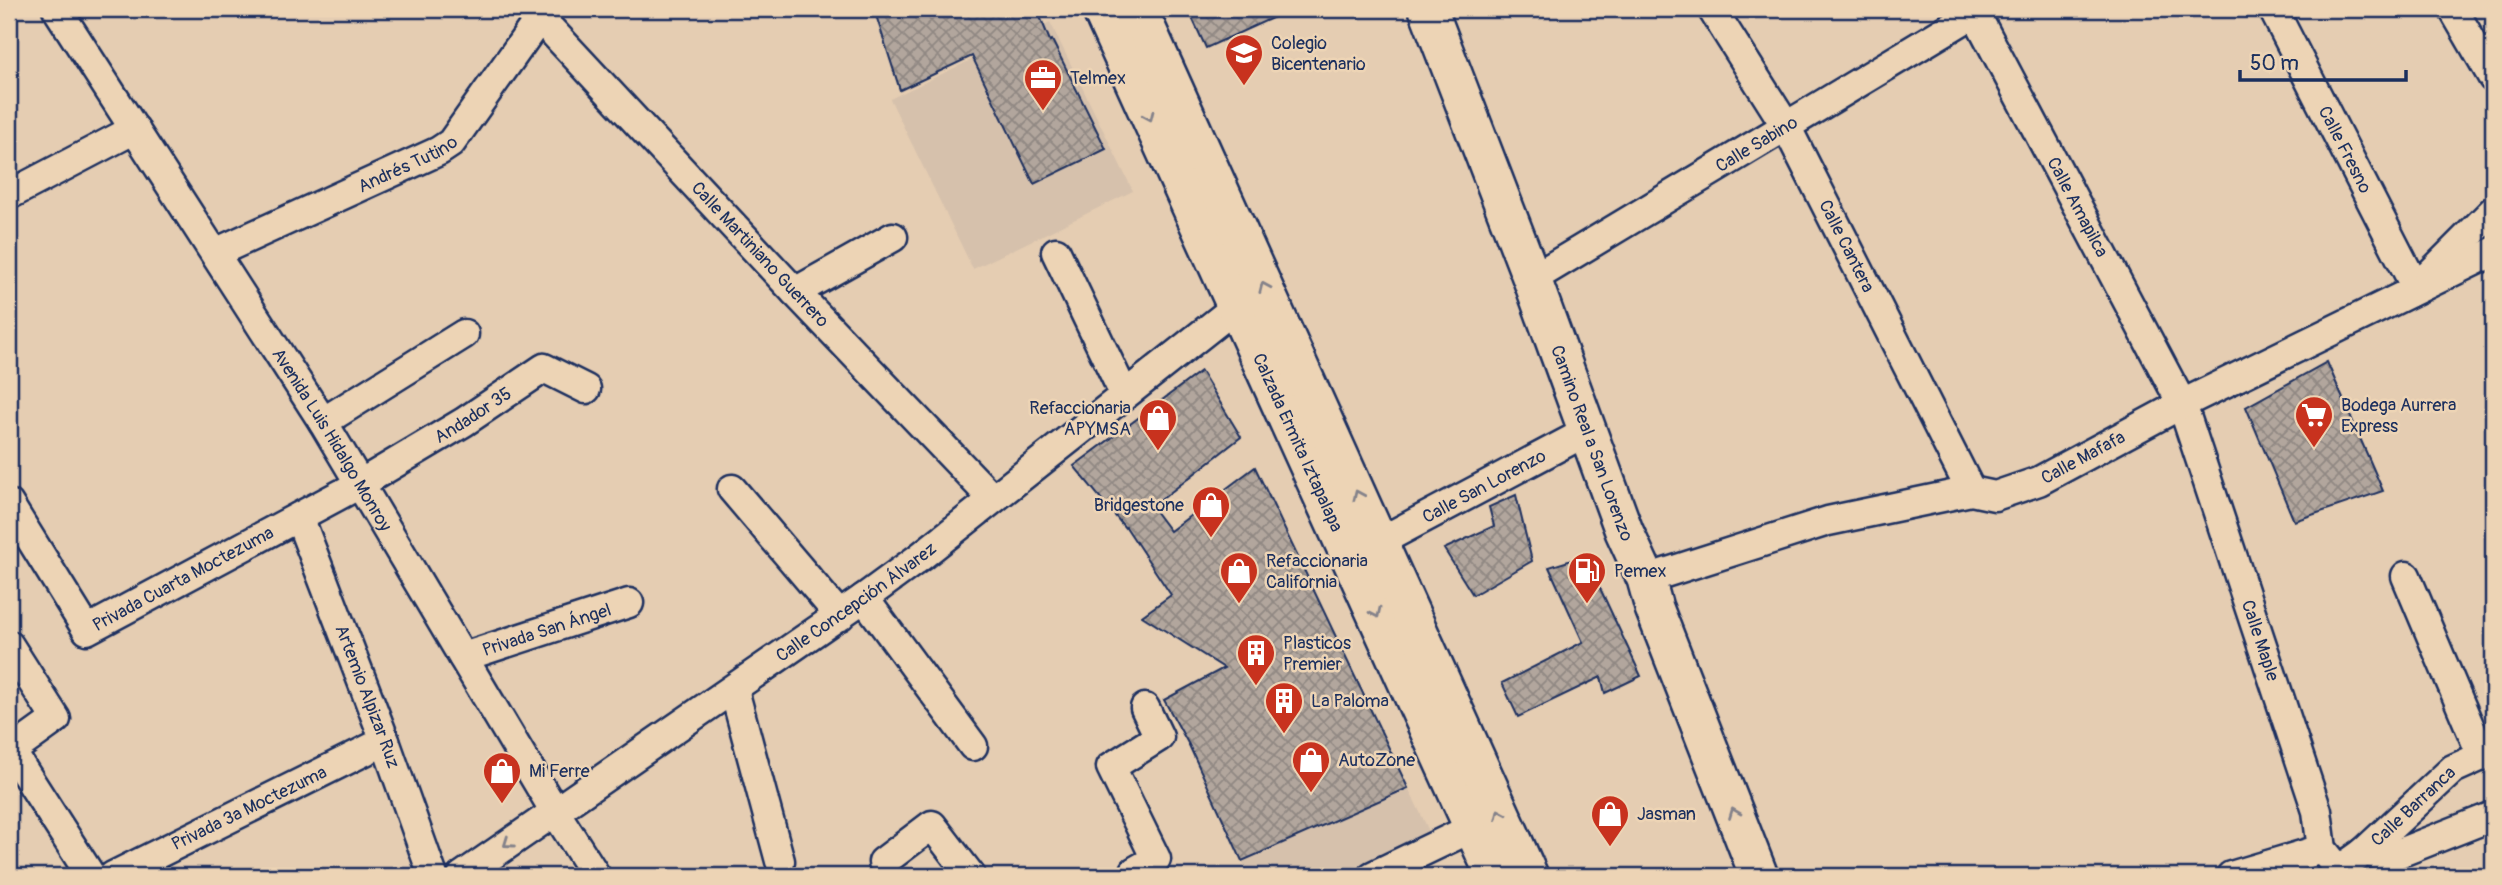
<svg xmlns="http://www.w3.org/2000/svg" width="2502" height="885" font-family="Pangolin,sans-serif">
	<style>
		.built { fill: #d6c1ac }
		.building { fill: url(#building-cross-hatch); stroke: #1b2f5e; stroke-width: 2 }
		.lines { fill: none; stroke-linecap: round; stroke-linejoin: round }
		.minor-casing { stroke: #1b2f5e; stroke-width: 33 }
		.major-casing { stroke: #1b2f5e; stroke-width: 42 }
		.minor { stroke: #edd4b5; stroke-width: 28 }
		.major { stroke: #edd4b5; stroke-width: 37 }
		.oneway { stroke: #84828a }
		.labels { text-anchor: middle; stroke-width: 5; stroke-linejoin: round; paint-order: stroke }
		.poi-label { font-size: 18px; fill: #1b2f5e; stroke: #edd4b5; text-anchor: start }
		.street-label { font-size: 18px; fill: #1b2f5e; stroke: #edd4b5 }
	</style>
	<defs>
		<pattern id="building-cross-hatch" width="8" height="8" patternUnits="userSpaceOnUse" patternTransform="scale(1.75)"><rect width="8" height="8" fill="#b2a69d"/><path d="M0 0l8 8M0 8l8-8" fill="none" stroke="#908883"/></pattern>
	</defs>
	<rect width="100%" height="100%" fill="#e5cdb2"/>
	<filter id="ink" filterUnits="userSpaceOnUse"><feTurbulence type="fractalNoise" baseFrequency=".0143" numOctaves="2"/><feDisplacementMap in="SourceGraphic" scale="14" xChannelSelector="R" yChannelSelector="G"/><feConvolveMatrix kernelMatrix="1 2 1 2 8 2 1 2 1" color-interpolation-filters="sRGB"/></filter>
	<g filter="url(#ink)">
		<g class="built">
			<path d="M1050,22l83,169 -160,78 -83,-170z"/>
			<path d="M1378,725l51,106 -93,45h-87l-34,-75z"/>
		</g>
		<g class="building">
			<path d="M874,9h163l13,32 2,-1 54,109 -72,35 -62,-128 -72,34z"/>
			<path d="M1188,9h104l-86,39z"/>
			<path d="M2327,362l56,129 -89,30 -48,-114z"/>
			<path d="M1201,371l40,66 -89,70 18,24 85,-64 153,321 -166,73 -53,-116 -25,-45 60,-32 -82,-52 29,-21 -45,-68 -1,1 -51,-62z"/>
			<path d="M1516,495l16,66 -59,34 -29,-46 50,-23 -5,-19z"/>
			<path d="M1585,556l56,120 -36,17 -4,-16 -83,40 -16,-34 81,-41 -34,-75z"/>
		</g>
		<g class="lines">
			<defs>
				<g id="minor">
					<path id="s1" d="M57,9l266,413 231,388 42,66"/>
					<path id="s2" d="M528,9l11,8 256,275 198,207"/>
					<path id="s3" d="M1712,9l74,117 185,365"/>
					<path id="s4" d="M1973,9l209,395 135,407 5,38 17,21 -1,6"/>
					<path id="s5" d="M2273,9l143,279 77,-77"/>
					<path d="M2453,9l40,69"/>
					<path d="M9,195l126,-66"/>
					<path d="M1056,252l68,142"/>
					<path id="s6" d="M215,253l224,-102 12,-8 95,-134"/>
					<path id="s7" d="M1532,279l449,-270"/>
					<path d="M795,292l98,-55"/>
					<path d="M323,422l141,-88"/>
					<path d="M732,489l108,127"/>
					<path id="s8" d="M9,504l78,126 273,-146 104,-62 80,-54 42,21"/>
					<path id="s9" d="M299,517l86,224 48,135"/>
					<path id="s10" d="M1379,542l209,-111"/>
					<path d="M2406,576l76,180"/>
					<path id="s11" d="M1646,579l182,-58 143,-30 24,5 44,-15 143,-77 311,-152"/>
					<path d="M864,598l109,148"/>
					<path d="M9,645l47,74 -47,34"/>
					<path id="s12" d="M463,657l166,-54"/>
					<path d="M734,690l46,171"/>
					<path d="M11,751l80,125"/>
					<path d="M2364,852l25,5 104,-41"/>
					<path d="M883,862l49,-37 39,51"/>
					<path id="s13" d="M2339,870l25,-18 89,-83 40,-18"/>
					<path d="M113,876l272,-135"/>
					<path id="s14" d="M462,876l402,-278 56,-41 316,-250"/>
					<path d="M1139,876l-4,-5 21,-12 -45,-92 48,-30 -14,-29"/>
					<path d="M1372,876l102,-49"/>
					<path d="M2231,876l91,-27"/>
				</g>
				<g id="major">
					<path id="s15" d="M1101,9l394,867"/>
					<path d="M1138,9l391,867"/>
					<path id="s16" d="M1428,9l104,270 92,252 22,48 8,29 105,268"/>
				</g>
			</defs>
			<use href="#minor" class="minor-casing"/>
			<use href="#major" class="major-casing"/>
			<use href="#minor" class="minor"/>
			<use href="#major" class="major"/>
		</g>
		<defs><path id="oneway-chevron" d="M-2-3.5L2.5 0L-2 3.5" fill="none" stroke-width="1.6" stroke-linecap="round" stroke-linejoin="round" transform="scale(1.75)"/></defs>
		<g class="oneway">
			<use href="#oneway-chevron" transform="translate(1149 116) rotate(66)"/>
			<use href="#oneway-chevron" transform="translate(1264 287) rotate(-114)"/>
			<use href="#oneway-chevron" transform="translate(1358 495) rotate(-114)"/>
			<use href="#oneway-chevron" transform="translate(1376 613) rotate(65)"/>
			<use href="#oneway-chevron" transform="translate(1734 813) rotate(-111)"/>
			<use href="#oneway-chevron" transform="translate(1500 814) rotate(-114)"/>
			<use href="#oneway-chevron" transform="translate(508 843) rotate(145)"/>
		</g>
	</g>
	<defs>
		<symbol id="school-pin" viewBox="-11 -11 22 30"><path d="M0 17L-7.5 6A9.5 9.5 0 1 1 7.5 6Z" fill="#c8321e" stroke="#edd4b5"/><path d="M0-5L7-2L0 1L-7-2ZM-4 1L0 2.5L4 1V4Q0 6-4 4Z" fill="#fff"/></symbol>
		<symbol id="office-pin" viewBox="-11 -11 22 30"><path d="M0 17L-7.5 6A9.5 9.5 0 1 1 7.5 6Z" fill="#c8321e" stroke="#edd4b5"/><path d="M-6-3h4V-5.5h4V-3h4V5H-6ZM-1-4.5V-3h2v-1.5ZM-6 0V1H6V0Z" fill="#fff"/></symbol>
		<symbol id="supermarket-pin" viewBox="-11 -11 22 30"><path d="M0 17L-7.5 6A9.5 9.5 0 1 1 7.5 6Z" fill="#c8321e" stroke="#edd4b5"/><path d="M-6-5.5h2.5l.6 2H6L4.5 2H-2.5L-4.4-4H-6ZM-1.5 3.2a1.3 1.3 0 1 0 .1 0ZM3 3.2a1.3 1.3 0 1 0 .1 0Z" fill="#fff"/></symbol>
		<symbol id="shop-pin" viewBox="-11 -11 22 30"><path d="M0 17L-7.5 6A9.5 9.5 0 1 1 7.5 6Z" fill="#c8321e" stroke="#edd4b5"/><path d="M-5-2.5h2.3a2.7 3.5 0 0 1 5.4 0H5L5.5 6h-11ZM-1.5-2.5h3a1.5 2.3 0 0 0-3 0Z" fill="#fff"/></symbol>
		<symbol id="fuel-pin" viewBox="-11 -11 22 30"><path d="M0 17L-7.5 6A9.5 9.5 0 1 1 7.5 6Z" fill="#c8321e" stroke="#edd4b5"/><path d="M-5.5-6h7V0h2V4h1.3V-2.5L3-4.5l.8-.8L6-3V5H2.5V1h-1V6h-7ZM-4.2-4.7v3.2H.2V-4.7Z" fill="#fff"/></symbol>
		<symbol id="building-pin" viewBox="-11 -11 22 30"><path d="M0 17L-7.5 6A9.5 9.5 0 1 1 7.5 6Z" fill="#c8321e" stroke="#edd4b5"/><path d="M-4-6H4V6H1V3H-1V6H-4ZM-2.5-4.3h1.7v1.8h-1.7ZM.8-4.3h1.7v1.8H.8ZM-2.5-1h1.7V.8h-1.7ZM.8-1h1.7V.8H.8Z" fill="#fff"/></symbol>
	</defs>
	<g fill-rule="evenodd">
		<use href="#school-pin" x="1222" y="31" width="44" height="60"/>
		<use href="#office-pin" x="1021" y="56" width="44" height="60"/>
		<use href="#supermarket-pin" x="2292" y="393" width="44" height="60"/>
		<use href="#shop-pin" x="1136" y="396" width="44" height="60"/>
		<use href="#shop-pin" x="1189" y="483" width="44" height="60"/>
		<use href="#shop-pin" x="1217" y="549" width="44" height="60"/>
		<use href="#fuel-pin" x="1565" y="549" width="44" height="60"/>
		<use href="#building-pin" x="1234" y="631" width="44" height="60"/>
		<use href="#building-pin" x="1262" y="679" width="44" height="60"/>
		<use href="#shop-pin" x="1289" y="738" width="44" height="60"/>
		<use href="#shop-pin" x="480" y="749" width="44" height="60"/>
		<use href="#shop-pin" x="1588" y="792" width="44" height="60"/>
	</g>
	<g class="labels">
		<g class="poi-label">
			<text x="1271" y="49">Colegio<tspan x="1271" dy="21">Bicentenario</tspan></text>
			<text x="1070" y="84">Telmex</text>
			<text x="2341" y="411">Bodega Aurrera<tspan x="2341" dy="21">Express</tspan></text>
			<text x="1131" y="414" text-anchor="end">Refaccionaria<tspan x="1131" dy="21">APYMSA</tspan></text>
			<text x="1184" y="511" text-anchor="end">Bridgestone</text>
			<text x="1266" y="567">Refaccionaria<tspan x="1266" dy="21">California</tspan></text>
			<text x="1614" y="577">Pemex</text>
			<text x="1283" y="649">Plasticos<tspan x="1283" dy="21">Premier</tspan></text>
			<text x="1311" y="707">La Paloma</text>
			<text x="1338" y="766">AutoZone</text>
			<text x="529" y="777">Mi Ferre</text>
			<text x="1637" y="820">Jasman</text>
		</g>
		<g class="street-label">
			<text dy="6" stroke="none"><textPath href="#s7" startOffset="262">Calle Sabino</textPath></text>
			<text dy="6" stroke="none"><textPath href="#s5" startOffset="158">Calle Fresno</textPath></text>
			<text dy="6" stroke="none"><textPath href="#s6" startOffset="212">Andrés Tutino</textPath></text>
			<text dy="6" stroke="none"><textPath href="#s4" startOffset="224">Calle Amapilca</textPath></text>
			<text dy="6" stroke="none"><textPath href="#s3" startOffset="273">Calle Cantera</textPath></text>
			<text dy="6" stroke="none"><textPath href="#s2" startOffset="338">Calle Martiniano Guerrero</textPath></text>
			<text dy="6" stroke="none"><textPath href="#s8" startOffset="590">Andador 35</textPath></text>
			<text dy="6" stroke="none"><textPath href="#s1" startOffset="511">Avenida Luis Hidalgo Monroy</textPath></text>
			<text dy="6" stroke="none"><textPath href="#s15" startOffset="476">Calzada Ermita Iztapalapa</textPath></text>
			<text dy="6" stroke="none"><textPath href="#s16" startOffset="464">Camino Real a San Lorenzo</textPath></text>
			<text dy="6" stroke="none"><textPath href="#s11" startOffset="458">Calle Mafafa</textPath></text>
			<text dy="6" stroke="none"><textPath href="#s10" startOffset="119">Calle San Lorenzo</textPath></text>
			<text dy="6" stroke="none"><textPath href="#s8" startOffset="257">Privada Cuarta Moctezuma</textPath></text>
			<text dy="6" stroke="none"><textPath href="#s14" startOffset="480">Calle Concepción Álvarez</textPath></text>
			<text dy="6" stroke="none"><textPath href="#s12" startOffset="88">Privada San Ángel</textPath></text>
			<text dy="6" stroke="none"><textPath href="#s4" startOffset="696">Calle Maple</textPath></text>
			<text dy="6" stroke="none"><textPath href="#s9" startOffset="192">Artemio Alpizar Ruz</textPath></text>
			<text dy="6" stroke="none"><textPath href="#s13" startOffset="98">Calle Barranca</textPath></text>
			<text transform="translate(249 808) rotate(-26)" y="6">Privada 3ª Moctezuma</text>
		</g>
	</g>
	<rect width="2502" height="885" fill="none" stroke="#edd4b5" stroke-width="35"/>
	<rect x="18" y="18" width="2467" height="850" fill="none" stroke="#1b2f5e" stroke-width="2.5" filter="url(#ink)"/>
	<path d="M2240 70v10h166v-10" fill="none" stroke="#1b2f5e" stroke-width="3.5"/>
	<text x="2250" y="70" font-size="21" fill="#1b2f5e" stroke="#edd4b5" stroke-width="5" paint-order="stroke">50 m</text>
</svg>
